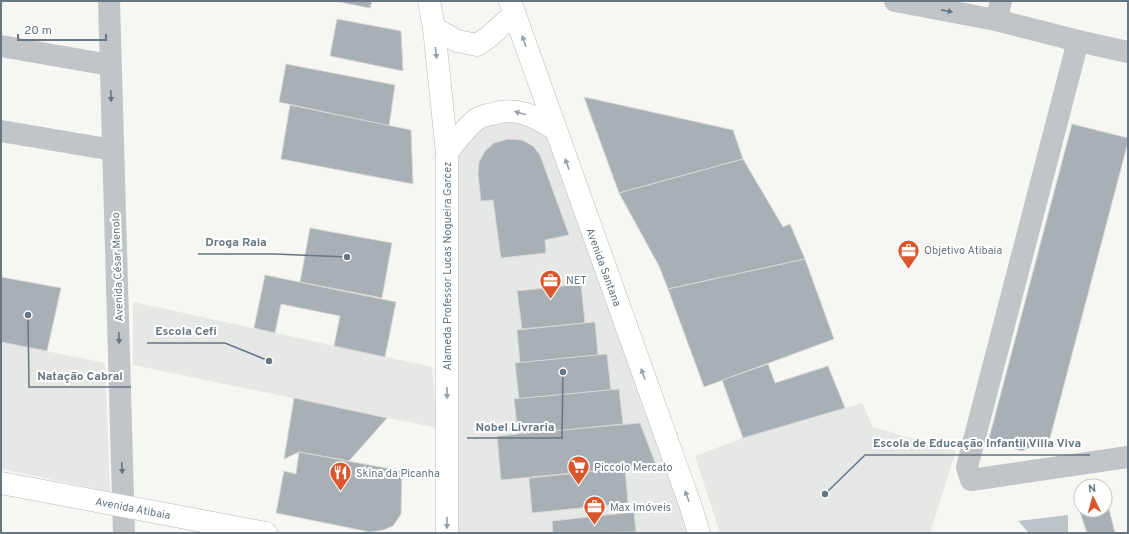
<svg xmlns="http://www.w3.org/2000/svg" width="1129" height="534" font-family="Overpass,sans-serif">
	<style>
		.built { fill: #e6e8e6 }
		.water { fill: #bbc5c9 }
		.building { fill: #a8b0b5; stroke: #d7d7d5 }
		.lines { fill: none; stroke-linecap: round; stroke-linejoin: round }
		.secondary-casing { stroke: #b4b9bc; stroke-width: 23 }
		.minor { stroke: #c1c5c8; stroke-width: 22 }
		.secondary { stroke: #fff; stroke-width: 22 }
		.oneway { fill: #667682 }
		.oneway2 { fill: #949fa8 }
		.labels { text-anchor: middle; stroke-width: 4; stroke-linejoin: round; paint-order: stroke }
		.poi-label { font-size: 11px; fill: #667682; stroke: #fff; text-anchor: start }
		.street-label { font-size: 11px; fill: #667682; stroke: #fff }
		.leader { fill: none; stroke: #667682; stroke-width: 1.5 }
		.callout-dot { fill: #667682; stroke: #fff; stroke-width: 1.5 }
		.callout-label { font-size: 12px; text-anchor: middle; font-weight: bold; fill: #667682; stroke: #fff; stroke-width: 4; stroke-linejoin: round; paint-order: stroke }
	</style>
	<rect width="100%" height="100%" fill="#f6f6f3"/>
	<g class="built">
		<path d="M515,116l35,20 146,397h-243l1,-376 29,-35z"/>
		<path d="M133,302l299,65 5,61 -304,-63z"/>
		<path d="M1,342l104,21 5,129 -109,-23z"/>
		<path d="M862,403l11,24 83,24 -26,82h-210l-25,-77 48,-18z"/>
	</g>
	<path class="water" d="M1068,515v18h-39l-11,-12z"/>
	<g class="building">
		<path d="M334,1h38l-2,7z"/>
		<path d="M337,19l64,12 2,40 -73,-15z"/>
		<path d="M286,64l109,21 -6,41 -110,-24z"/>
		<path d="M584,97l149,33 10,29 -124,34z"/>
		<path d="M290,105l121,25 2,54 -132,-25z"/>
		<path d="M1072,124l56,14v4l-78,296 -28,13 -34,-9z"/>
		<path d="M508,139l14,1 11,6 7,9 29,80 -24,5 1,13 -45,5 -8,-58 -12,1 -3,-27 1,-12 6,-11 9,-8z"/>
		<path d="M743,159l40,68 7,-3 15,35 -137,30 -9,-23 -40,-73z"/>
		<path d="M310,228l82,15 -10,55 -82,-16z"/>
		<path d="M805,259l29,80 -130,48 -36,-98z"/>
		<path d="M265,275l131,27 -11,55 -51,-11 6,-30 -59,-12 -6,29 -21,-5z"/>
		<path d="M1,277l60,11 -14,63 -46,-9z"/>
		<path d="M581,284l4,39 -63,6 -5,-38z"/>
		<path d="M595,322l3,33 -78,8 -3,-33z"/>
		<path d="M607,354l4,36 -92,9 -4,-36z"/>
		<path d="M768,364l7,19 53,-17 17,42 -102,30 -21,-58z"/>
		<path d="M619,389l4,35 -105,11 -4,-36z"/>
		<path d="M294,398l93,20 -38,43 -50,-9 -15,7z"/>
		<path d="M640,423l16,42 -155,15 -4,-44z"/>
		<path d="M299,452l103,19 -1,43 -8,12 -10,4 -13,2 -94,-19 8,-42 12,3z"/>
		<path d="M625,468l3,35 -96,10 -3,-35z"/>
		<path d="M1109,509l6,24h-28l-7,-21z"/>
		<path d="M634,512l2,20 -83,1 -1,-12z"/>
	</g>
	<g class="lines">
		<defs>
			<g id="secondary">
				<path d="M429,1l5,27 13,125v380"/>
				<path d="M510,1l181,506 8,26"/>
				<path d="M434,28l23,13 20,4 13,-9 24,-22"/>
				<path d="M447,153c9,-12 18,-25 30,-34 4,-3 10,-4 15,-5 23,-8 43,2 63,15"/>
				<path d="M1,483l265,50"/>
			</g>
		</defs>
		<use href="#secondary" class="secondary-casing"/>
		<g class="minor">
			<path d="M109,1l15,532"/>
			<path d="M895,1l101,19 82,21 50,11"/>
			<path d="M996,20l5,-19"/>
			<path d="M1078,41l-111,426 4,13 157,-23"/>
			<path d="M1,46l109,19"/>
			<path d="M1,131l112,19"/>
		</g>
		<use href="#secondary" class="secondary"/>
	</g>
	<defs><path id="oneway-solid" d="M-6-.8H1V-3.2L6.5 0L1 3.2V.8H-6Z"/></defs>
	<g class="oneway">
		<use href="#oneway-solid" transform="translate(947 11) rotate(11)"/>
		<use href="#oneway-solid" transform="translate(111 96) rotate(88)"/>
		<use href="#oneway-solid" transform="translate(119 338) rotate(88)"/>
		<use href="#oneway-solid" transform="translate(122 468) rotate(88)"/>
	</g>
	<g class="oneway2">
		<use href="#oneway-solid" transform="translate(524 41) rotate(-109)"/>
		<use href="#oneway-solid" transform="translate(436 53) rotate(84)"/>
		<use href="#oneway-solid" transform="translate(520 113) rotate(-165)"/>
		<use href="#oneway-solid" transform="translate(567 164) rotate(-110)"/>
		<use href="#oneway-solid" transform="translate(643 374) rotate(-110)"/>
		<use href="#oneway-solid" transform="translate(447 393) rotate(90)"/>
		<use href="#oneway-solid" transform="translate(687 496) rotate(-110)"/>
		<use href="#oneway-solid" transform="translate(447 523) rotate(90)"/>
	</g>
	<defs>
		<symbol id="office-pin" viewBox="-11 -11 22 30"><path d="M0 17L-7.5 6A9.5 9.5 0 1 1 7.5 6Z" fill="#da572e" stroke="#fff"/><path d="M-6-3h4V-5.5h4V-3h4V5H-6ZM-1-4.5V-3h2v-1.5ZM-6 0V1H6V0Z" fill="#fff"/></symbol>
		<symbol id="supermarket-pin" viewBox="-11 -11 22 30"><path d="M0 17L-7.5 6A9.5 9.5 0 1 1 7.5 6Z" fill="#da572e" stroke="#fff"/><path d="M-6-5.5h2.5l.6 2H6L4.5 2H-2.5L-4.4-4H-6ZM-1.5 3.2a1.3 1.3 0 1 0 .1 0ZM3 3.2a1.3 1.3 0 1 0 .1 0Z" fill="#fff"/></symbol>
		<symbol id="restaurant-pin" viewBox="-11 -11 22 30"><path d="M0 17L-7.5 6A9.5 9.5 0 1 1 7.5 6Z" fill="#da572e" stroke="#fff"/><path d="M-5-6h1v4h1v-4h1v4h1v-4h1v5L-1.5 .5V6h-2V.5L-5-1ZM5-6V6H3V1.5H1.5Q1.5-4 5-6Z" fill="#fff"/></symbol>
	</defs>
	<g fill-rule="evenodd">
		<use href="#office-pin" x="896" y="238" width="25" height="34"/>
		<use href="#office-pin" x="538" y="268" width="25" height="34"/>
		<use href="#supermarket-pin" x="566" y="454" width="25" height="34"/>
		<use href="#restaurant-pin" x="328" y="460" width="25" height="34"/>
		<use href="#office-pin" x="582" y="494" width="25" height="34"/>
	</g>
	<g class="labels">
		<g class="poi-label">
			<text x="924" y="254">Objetivo Atibaia</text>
			<text x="566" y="284">NET</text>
			<text x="594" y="471">Piccolo Mercato</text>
			<text x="356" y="477">Skina da Picanha</text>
			<text x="610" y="511">Max Imóveis</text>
		</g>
		<g class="street-label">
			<text transform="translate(447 266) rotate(-90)" y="4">Alameda Professor Lucas Nogueira Garcez</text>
			<text transform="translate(117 267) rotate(-92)" y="4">Avenida César Menolo</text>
			<text transform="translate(604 267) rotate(70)" y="4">Avenida Santana</text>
			<text transform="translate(133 508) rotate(11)" y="4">Avenida Atibaia</text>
		</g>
	</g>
	<path class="leader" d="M347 257L275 254H198M269 361L225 343H147M28 315L29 387H131M563 372L562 438H467M825 494L865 455H1090"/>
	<g class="callout-dot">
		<circle cx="347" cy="257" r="4"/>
		<circle cx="269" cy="361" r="4"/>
		<circle cx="28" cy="315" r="4"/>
		<circle cx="563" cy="372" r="4"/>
		<circle cx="825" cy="494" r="4"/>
	</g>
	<g class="callout-label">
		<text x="236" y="246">Droga Raia</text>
		<text x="186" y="335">Escola Cefi</text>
		<text x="80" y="380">Natação Cabral</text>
		<text x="515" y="431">Nobel Livraria</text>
		<text x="977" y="447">Escola de Educação Infantil Villa Viva</text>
	</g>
	<rect width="1129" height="534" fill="none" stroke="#667682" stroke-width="4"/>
	<g transform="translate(1093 498) rotate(354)"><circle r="19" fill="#ffffff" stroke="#c2c8cd"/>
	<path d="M0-3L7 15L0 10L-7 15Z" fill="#da572e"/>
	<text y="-6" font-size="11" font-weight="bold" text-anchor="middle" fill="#667682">N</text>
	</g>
	<path d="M18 34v6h88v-6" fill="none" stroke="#667682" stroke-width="2"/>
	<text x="24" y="34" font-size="12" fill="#667682" stroke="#ffffff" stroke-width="3" paint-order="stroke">20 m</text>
</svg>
